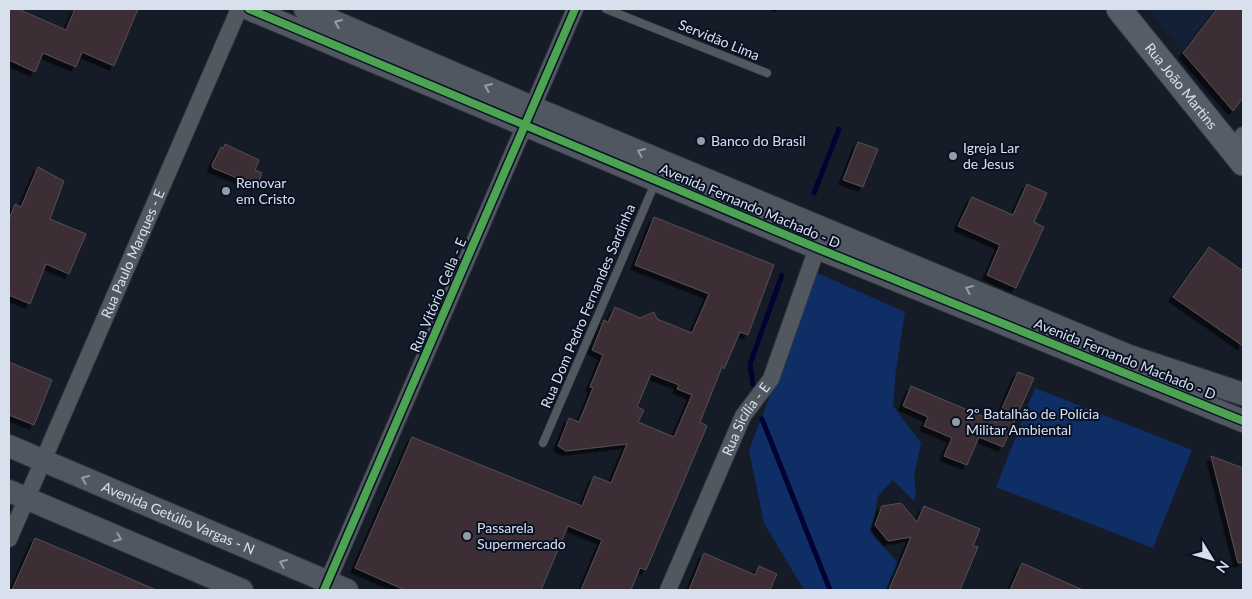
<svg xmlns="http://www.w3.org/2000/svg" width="1252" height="599" font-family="Lato,sans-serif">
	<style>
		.built { fill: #132036 }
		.green { fill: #0f2e66 }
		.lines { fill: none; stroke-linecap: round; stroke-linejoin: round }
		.stream { stroke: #020330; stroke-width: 5 }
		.building { fill: #3e2f35; stroke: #524f53; fill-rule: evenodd; filter: url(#shadow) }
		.lane-casing { stroke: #33373f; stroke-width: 9 }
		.street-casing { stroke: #33373f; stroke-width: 18 }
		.secondary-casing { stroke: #33373f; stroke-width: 24 }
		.primary-casing { stroke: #33373f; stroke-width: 27 }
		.lane { stroke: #525860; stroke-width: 8 }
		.street { stroke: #525860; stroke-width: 16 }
		.secondary { stroke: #515760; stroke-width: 22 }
		.primary { stroke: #575d68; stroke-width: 25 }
		.cycleway-casing { stroke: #081123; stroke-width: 11 }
		.cycleway { stroke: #4ca352; stroke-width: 8 }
		.oneway { stroke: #959ca6 }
		.poi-dot { fill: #959ba8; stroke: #081123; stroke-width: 2 }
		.labels { text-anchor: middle; stroke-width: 4; stroke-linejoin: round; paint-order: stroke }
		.street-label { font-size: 14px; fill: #d9e0ed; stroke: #081123 }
		.poi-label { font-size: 14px; fill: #d9e0ed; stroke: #081123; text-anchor: start }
	</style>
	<defs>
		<filter id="shadow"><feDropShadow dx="-4.5" dy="4.5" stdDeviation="0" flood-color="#0009"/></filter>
	</defs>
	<rect width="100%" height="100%" fill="#161c27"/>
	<path class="built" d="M1148,9h70l-35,44z"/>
	<g class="green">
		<path d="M817,273l88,39 -9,57 -3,37 28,37 -7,33 2,17 -2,8 -21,-21 -15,16 -7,37 27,30 -9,27h-85l-40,-67 -15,-73z"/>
		<path d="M1035,388l157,62 -39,98 -157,-61z"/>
	</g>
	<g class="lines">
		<g class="stream">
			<path d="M774,9h1"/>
			<path d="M814,193l25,-64"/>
			<path d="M753,385l-3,-21 32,-89"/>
			<path d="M762,419l68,171"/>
		</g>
	</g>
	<g class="building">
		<path d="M9,9h9l48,21 9,-21h63l-24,57 -32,-14 -6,15 -33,-14 -8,19 -26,-12z"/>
		<path d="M1217,9h26v89l-10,13 -50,-58z"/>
		<path d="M858,142l20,7 -15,38 -20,-7z"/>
		<path d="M225,144l34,16 -4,10 7,3 -5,13 -44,-18 -1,-3 9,-18 2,2z"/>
		<path d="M38,167l26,14 -14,38 36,15 -17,40 -23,-10 -16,40 -21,-9v-75l6,-16 6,3z"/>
		<path d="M1027,184l20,9 -13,29 10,5 -28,61 -29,-13 13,-30 -42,-19 14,-29 41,18z"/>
		<path d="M654,217l120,48 -26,70 -8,-3 -16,37 -2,-2 -22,55 7,4 -61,144 -6,-2 -9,22h-50l21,-50 -34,-14 -27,64h-136l-50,-22 57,-131 170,69 12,-30 17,7 16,-39 -61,7 -8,-5 11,-28 10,4 14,-34 -3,-1 13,-32 -11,-5 12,-30 4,2 7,-15 25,11 14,-6 3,7 35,14 17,-39 -74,-29zM651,374l28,11 -2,4 15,6 -18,42 -36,-15 6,-12 -7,-3z"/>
		<path d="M1209,247l34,24v75l-70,-49z"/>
		<path d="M9,362l43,18 -18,45 -25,-10z"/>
		<path d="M1018,372l16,6 -31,69 -24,-10 -12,28 -23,-9 8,-18 -28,-12 4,-9 -25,-11 8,-20 85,36z"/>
		<path d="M1211,456l32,12v94l-5,1z"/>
		<path d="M901,503l16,19 7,-16 56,23 -7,17 5,1 -18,43h-71l22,-53 -23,4 -13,-16 7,-19z"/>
		<path d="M35,538l50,21 71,31h-144z"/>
		<path d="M704,553l51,22 4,-9 18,8 -7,16h-81z"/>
		<path d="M1022,563l61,27h-73z"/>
	</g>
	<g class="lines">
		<defs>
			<g id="lane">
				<path d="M606,9l161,64"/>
				<path d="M543,443l113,-262"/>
			</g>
			<g id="street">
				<path d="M1232,149l11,-14"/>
				<path id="s1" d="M9,539l230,-530"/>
				<path d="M324,590l251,-581"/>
				<path id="s2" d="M668,590l75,-174 28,-37 46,-131"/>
			</g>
			<g id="secondary">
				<path d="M249,9l568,239 426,173"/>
				<path d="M305,9l227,98 597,249 114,38"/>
				<path id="s3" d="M9,446l338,144"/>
				<path d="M9,491l233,99"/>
			</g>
			<g id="primary">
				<path id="s4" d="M1119,9l124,154"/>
			</g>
		</defs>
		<use href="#lane" class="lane-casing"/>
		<use href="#street" class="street-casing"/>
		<use href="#secondary" class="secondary-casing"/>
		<use href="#primary" class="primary-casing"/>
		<use href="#lane" class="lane"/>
		<use href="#street" class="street"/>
		<use href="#secondary" class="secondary"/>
		<use href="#primary" class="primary"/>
		<defs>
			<g id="cycleway">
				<path d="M249,9l568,239 426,173"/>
				<path d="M324,590l251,-581"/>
			</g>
		</defs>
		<use href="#cycleway" class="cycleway-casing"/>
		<use href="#cycleway" class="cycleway"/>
	</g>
	<defs><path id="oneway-chevron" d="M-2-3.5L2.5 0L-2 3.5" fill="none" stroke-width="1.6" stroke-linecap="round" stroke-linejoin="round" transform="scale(1.25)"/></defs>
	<g class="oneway">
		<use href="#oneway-chevron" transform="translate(338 23) rotate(-157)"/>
		<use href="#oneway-chevron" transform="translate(488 87) rotate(-157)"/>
		<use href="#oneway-chevron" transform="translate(641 152) rotate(-157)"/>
		<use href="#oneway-chevron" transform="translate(969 289) rotate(-157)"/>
		<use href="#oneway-chevron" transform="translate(85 479) rotate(-157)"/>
		<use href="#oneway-chevron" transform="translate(118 538) rotate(23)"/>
		<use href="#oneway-chevron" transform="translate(283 563) rotate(-157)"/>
	</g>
	<g class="poi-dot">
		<circle cx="701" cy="141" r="5"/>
		<circle cx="953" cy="156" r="5"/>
		<circle cx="226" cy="191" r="5"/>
		<circle cx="956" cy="422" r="5"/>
		<circle cx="467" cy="536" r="5"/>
	</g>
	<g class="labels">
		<g class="street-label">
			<text transform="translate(719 40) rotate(22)" y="5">Servidão Lima</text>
			<text dy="5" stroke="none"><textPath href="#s4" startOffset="99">Rua João Martins</textPath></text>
			<text transform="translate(750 206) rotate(23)" y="5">Avenida Fernando Machado - D</text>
			<text dy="5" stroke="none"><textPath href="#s1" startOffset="311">Rua Paulo Marques - E</textPath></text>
			<text transform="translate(438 295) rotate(-67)" y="5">Rua Vitório Cella - E</text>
			<text transform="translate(588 306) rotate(-67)" y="5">Rua Dom Pedro Fernandes Sardinha</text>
			<text transform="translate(1125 359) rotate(22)" y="5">Avenida Fernando Machado - D</text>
			<text dy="5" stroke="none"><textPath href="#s2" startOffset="188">Rua Sicília - E</textPath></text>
			<text dy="5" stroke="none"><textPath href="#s3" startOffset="184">Avenida Getúlio Vargas - N</textPath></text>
		</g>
		<g class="poi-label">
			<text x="711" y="146">Banco do Brasil</text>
			<text x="963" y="153">Igreja Lar<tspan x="963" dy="16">de Jesus</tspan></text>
			<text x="236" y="188">Renovar<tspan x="236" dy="16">em Cristo</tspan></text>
			<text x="966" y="419">2º Batalhão de Polícia<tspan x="966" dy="16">Militar Ambiental</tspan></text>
			<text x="477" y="533">Passarela<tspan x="477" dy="16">Supermercado</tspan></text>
		</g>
	</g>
	<rect width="1252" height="599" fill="none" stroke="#d9e0ed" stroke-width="20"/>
	<g transform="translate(1212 559) rotate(127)" stroke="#081123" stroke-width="4" paint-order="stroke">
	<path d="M0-4L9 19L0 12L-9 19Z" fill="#d9e0ed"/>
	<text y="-8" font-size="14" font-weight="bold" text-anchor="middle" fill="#d9e0ed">N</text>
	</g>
</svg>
